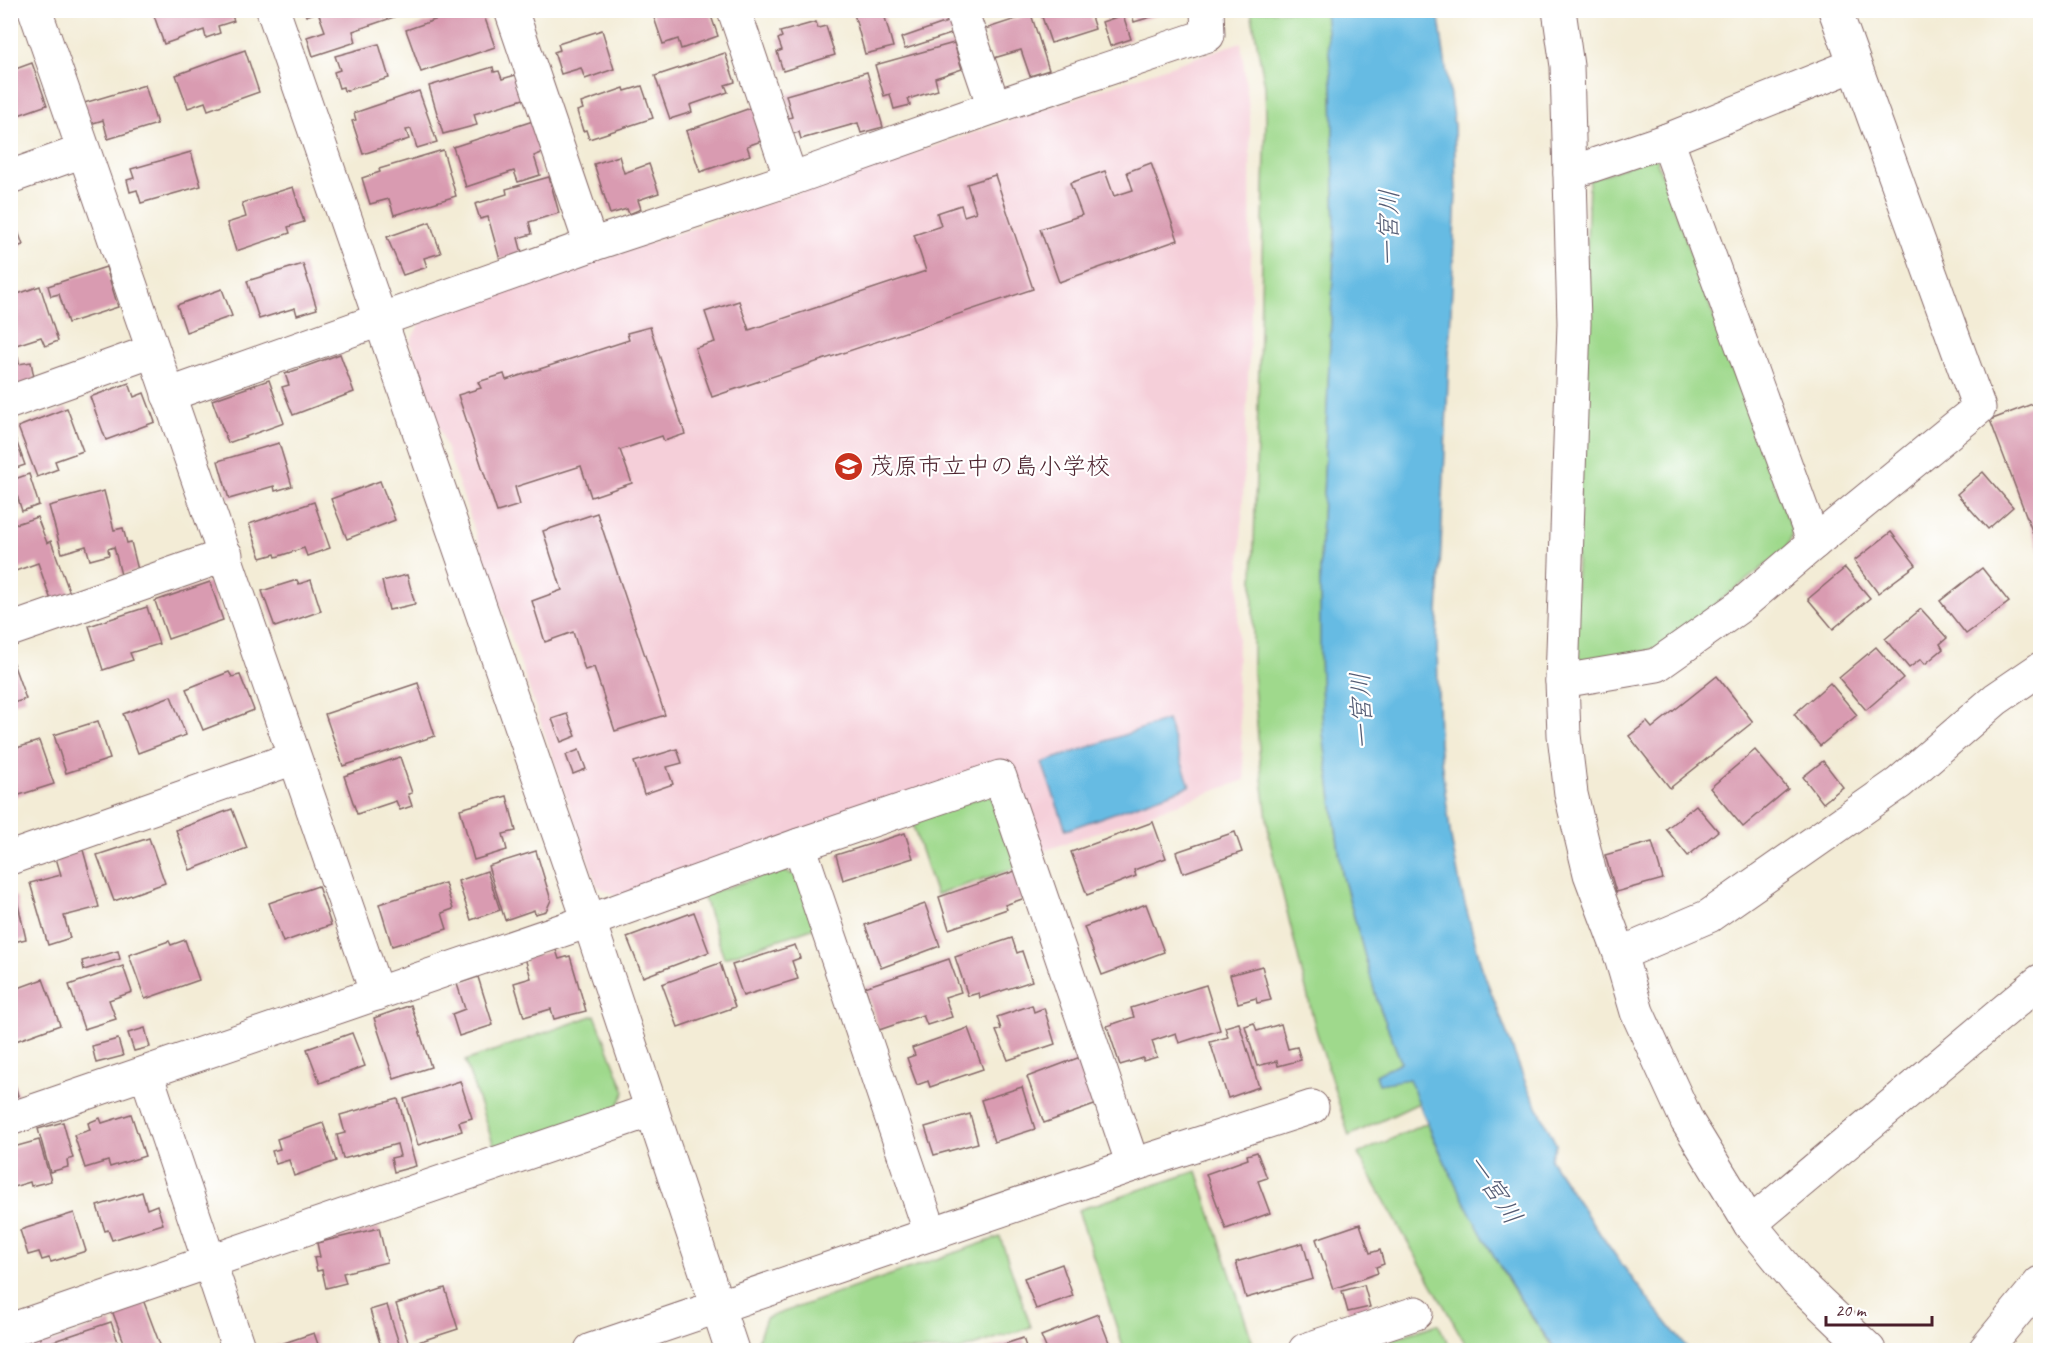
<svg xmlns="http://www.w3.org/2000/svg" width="2051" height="1361" font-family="Caveat,'Klee One',sans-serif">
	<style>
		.built { fill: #f5cfd9 }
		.green { fill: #9fd98c; stroke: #747c5c; stroke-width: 1.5 }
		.water { fill: #66bbe3; stroke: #586d87; stroke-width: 1.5 }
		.building { fill: #d99bb1 }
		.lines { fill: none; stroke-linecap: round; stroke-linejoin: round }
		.minor-casing { stroke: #856767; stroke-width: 35 }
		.minor { stroke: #fff; stroke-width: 33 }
		.labels { text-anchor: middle; stroke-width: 4.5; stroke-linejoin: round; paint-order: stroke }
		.poi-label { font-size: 24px; fill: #4a1f2b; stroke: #fff; text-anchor: start }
		.water-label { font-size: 26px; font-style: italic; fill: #555d75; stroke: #fff }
	</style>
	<rect width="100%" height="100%" fill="#fff"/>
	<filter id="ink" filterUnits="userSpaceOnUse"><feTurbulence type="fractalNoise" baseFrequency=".0167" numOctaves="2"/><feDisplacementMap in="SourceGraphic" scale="12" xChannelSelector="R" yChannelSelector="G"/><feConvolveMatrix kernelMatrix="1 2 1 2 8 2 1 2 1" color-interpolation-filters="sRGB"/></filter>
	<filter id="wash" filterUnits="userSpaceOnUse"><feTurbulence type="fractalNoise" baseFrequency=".008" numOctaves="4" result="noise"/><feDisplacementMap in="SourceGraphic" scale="24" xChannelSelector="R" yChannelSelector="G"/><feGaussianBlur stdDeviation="1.35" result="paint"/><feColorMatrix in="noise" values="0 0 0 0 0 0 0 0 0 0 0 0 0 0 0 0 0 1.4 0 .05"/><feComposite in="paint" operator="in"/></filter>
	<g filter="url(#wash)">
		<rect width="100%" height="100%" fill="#f3ecd6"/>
		<path class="built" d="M1241,42l9,75 1,194 -12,280 -2,97 8,92 -207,73 -32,-92 -386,136 -23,-11 -187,-544 11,-21z"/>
		<g class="green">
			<path d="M1251,11h74l7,73 3,148 -15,331v89l3,81 19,140 35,127 24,62 -25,13 3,9 30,-6 10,25 -70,33 -33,-106 -46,-188 -10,-79 -7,-91v-92l13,-463 -1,-31z"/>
			<path d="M1655,156l137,374 -2,11 -5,9 -127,99 -75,13 -9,-11 15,-471z"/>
			<path d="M987,795l16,10 21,60 -88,30 -25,-75z"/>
			<path d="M781,870l20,7 17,49 -94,32 -21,-63z"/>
			<path d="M595,1015l30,77 -10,19 -120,38 -30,-88z"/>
			<path d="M1427,1123c9,23 21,44 31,66 29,57 59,111 97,161h-86l-111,-196z"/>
			<path d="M1197,1171l58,179h-131l-46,-140z"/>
			<path d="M1000,1237l31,90 -71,23h-201l-2,-7 9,-25z"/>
			<path d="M1438,1324l14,26h-93z"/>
		</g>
		<g class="water">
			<path d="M1325,11h113l16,114 2,67 -19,448 2,104 12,94 9,47 22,83 44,116 30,60 -6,15c43,67 88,131 139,191h-133c-62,-82 -109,-176 -147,-271l-30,5 -3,-9 25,-13 -24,-62 -35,-127 -19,-140 -3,-81v-89l15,-331 -3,-148z"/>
			<path d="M1167,720l23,66 -124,44 -24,-67z"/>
		</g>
		<g id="blocks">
			<g class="building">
				<path d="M152,10h78l4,11 -16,5 2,7 -14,5 -2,-8 -40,14z"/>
				<path d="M304,10h88l2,7 -41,14 3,11 -43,14 -6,-19 18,-6 -7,-19 -12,4z"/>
				<path d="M463,10h19l13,37 -74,25 -15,-42z"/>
				<path d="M656,10h53l9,26 -37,13 -3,-10 -15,5 -11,-32z"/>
				<path d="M853,10h30l10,37 -28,7z"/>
				<path d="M1089,10l6,19 -44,14 -11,-32z"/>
				<path d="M1103,10h22l1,1 -21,6z"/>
				<path d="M1131,10h40v1l-37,11z"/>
				<path d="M1031,14l18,56 -19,6 -9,-26 -27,8 -9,-29z"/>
				<path d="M1123,15l8,24 -21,7 -8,-24z"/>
				<path d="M950,21l4,12 -49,16 -4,-11z"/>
				<path d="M816,22l2,6 8,-2 9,29 -52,16 -6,-19 5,-2 -4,-11 4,-2 -2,-5z"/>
				<path d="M602,30l12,39 -29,10 -4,-11 -20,6 -7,-22 6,-2 -2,-6z"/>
				<path d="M954,43l8,26 -27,9 3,12 -30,9 2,6 -16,4 -4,-15 -6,2 -9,-31z"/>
				<path d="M379,44l10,34 -45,13 -1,-4 -4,1 -5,-16 6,-2 -5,-14z"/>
				<path d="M245,50l14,42 -51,18 -3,-8 -17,6 -12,-33z"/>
				<path d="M725,53l10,29 -10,3 3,7 -38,13 2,7 -22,7 -15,-43z"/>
				<path d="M32,63l15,42 -37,13v-47z"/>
				<path d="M493,67l1,5 5,-1 3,8 17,-5 8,24 -53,16 3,11 -34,9 -14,-48z"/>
				<path d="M867,72l16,55 -22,6 -3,-10 -57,16 -2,-7 -10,3 -4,-16 7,-2 -6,-22z"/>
				<path d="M145,85l12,39 -49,15 -5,-19 -13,4 -6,-21z"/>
				<path d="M642,86l11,32 -64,21 -3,-9 -3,1 -6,-20 6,-2 -2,-6 43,-15 1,3z"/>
				<path d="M419,91l18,51 -20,6 -6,-19 -5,1 3,9 -46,15 -11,-33 4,-1 -2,-7z"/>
				<path d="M756,106l11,33 -20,7 3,9 -50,17 -14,-41z"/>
				<path d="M533,121l11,31 -10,4 6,19 -22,7 -4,-11 -48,16 -13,-40z"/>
				<path d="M443,150l13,46 -62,19 -5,-16 -19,5 -8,-26 18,-6 -1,-3z"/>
				<path d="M191,152l10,34 -60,17 -4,-13 -7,2 -3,-12 7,-2 -3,-9z"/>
				<path d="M619,156l5,17 25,-9 10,29 -21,7 3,9 -12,5 -2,-5 -17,5 -16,-50z"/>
				<path d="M1151,163l27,77 -119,42 -19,-53 42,-14 -12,-32 35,-12 9,25 19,-6 -6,-18z"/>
				<path d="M995,175l38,114 -321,108 -17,-49 20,-6 -10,-30 34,-11 10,29 177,-59 -12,-36 27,-9 -4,-13 24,-8 3,11 12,-4 -9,-28z"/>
				<path d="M549,177l10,36 -30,9 3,12 -14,4 4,15 -22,7 -12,-43 -8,2 -5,-15 32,-10 -1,-5z"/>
				<path d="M293,187l11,35 -16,5 2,6 -54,18 -9,-28 19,-6 -4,-14z"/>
				<path d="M10,209l13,36 -13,4z"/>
				<path d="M430,222l11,31 -17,5 3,9 -24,8 -16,-38z"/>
				<path d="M303,264l14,45 -20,6 -2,-7 -36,11 -12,-38z"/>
				<path d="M106,267l12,40 -50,16 -9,-29 -8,2 -3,-10z"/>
				<path d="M40,286l18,55 -13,5 -4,-9 -31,10v-46l7,-2 -2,-4z"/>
				<path d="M222,289l10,27 -46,16 -9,-27z"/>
				<path d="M650,327l35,107 -21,7 -2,-5 -42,14 12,33 -41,14 -10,-31 -66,21 5,18 -23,7 -39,-117 23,-7 -3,-6 26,-8 2,6 123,-40 -2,-7z"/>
				<path d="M340,354l14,38 -61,23 -11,-28 7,-2 -4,-11z"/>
				<path d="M18,357l1,7 12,-2 4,20 -25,5v-28z"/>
				<path d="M269,380l15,43 -56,20 -16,-43z"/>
				<path d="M129,383l5,14 10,-4 11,29 -49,18 -16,-43z"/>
				<path d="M2040,401v151l-50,-132z"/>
				<path d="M67,408l16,43 -28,10 3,8 -21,8 -19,-50z"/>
				<path d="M10,424l15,41 -15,5z"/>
				<path d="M279,443l13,43 -17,5 -1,-5 -45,13 -11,-38z"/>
				<path d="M1983,472l30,35 -25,22 -31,-35z"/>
				<path d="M29,474l10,31 -17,6 -10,-31z"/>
				<path d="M380,481l15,39 -48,19 -16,-40z"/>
				<path d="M104,491l10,39 9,-2 4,15 4,-1 7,28 -17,5 -7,-28 -6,2 1,6 -19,5 -4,-14 -24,7 -13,-47z"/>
				<path d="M314,502l16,46 -23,8 -3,-8 -28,9 -1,-3 -14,4 -12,-34z"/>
				<path d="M597,513l68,202 -50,16 -21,-64 -9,3 -12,-38 -28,10 -13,-41 30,-11 -19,-59z"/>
				<path d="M37,517l10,26 4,-2 20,55 -19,7 -14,-40 -28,10v-47z"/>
				<path d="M1891,532l25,33 -38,28 -24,-32z"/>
				<path d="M1845,568l25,30 -37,31 -25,-30z"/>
				<path d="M1982,568l27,34 -43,32 -26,-33z"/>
				<path d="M407,575l8,29 -26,6 -7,-29z"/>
				<path d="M297,580l2,4 12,-4 10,31 -46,16 -13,-36z"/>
				<path d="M210,582l13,38 -55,19 -13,-38z"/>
				<path d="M147,607l12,37 -29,9 3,7 -30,10 -14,-44z"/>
				<path d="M1921,609l26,29 -7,6 3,5 -18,15 -4,-5 -12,9 -24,-29z"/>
				<path d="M1876,647l27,31 -37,32 -27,-32z"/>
				<path d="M10,655l16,44 -16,5z"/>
				<path d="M229,672l3,5 8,-2 14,35 -51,20 -17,-41z"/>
				<path d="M1717,676l36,46 -83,66 -41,-52 18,-14 5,6z"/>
				<path d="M418,683l17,53 -92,30 -18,-52z"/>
				<path d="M1830,683l27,32 -37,31 -26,-32z"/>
				<path d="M171,696l15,39 -48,18 -15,-39z"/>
				<path d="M567,714l9,22 -15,6 -9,-23z"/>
				<path d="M98,721l12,38 -44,14 -12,-38z"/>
				<path d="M39,741l15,43 -44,14v-48z"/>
				<path d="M677,749l5,14 -15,4 6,17 -29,10 -10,-32z"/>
				<path d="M579,750l7,19 -13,5 -7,-19z"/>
				<path d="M1755,750l33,39 -45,38 -33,-39z"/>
				<path d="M400,757l12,36 -4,1 4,12 -12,4 -4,-9 -39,13 -13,-38z"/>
				<path d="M1823,761l20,26 -20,16 -20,-26z"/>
				<path d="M507,796l9,35 -13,3 4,16 -33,10 -14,-51z"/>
				<path d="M1696,805l22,26 -30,25 -22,-27z"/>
				<path d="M232,809l15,39 -57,22 -14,-40z"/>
				<path d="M1153,822l13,36 -32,12 2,6 -49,19 -16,-43z"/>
				<path d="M1235,832l7,20 -59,21 -7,-21z"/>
				<path d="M905,833l8,25 -70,22 -7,-25z"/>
				<path d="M149,838l16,45 -51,18 -17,-46z"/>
				<path d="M1652,842l11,37 -47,13 -11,-37z"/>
				<path d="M83,850l16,57 -35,9 6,22 -22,7 -18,-62 31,-8 -5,-17z"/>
				<path d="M536,851l15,49 -5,11 -11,3 -1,-4 -29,10 -17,-54z"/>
				<path d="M1018,870l7,28 -20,7 2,4 -58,20 -10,-32z"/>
				<path d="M487,871l13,39 -29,10 -13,-39z"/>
				<path d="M445,883l8,26 -11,4 5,16 -55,17 -13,-42z"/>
				<path d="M318,886l13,39 -48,17 -14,-39z"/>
				<path d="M16,896l10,43 -16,4v-45z"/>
				<path d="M925,904l15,42 -59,22 -16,-43z"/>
				<path d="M1146,904l18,48 -62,23 -18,-48z"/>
				<path d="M694,912l15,40 -66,25 -16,-40z"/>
				<path d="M1012,938l5,15 5,-2 10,30 -52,17 -1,-5 -11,3 -13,-39z"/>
				<path d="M185,940l14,40 -54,19 -16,-44 40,-14 2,4z"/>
				<path d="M795,945l5,13 -8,3 6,18 -55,17 -11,-31z"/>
				<path d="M556,950l3,9 11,-3 16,55 -32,8 -3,-10 -27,8 -10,-34 17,-5 -6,-20z"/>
				<path d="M118,951l2,8 -36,11 -2,-9z"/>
				<path d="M949,959l12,33 -16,5 7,20 -25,8 -4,-10 -44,15 -14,-43z"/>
				<path d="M720,963l15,44 -57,20 -16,-43z"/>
				<path d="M123,966l9,26 -23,8 7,19 -32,10 -15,-44z"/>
				<path d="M1262,966l9,34 -14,3 -1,-5 -18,5 -8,-28z"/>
				<path d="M478,977l15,48 -34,11 -7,-22 13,-5 -8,-25z"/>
				<path d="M43,979l17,46 -47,17 -3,-6v-45z"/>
				<path d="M1206,985l14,45 -41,13 -3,-10 -24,8 5,16 -14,4v-3l-23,7 -13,-39 27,-9 -3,-9z"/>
				<path d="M411,1005l20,62 -37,12 -20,-61z"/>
				<path d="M1032,1005l2,7 10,-4 11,36 -47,16 -12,-29 5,-2 -4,-12z"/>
				<path d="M1239,1023l20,64 -31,11 -18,-56 18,-5 -3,-10z"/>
				<path d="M1254,1023l3,8 24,-7 7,25 9,-2 4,13 -23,6 -1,-5 -20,5 -12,-40z"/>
				<path d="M145,1028l5,19 -16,4 -6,-18z"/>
				<path d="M968,1028l15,41 -53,18 -2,-6 -11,4 -10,-27 8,-3 -3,-7z"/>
				<path d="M352,1033l13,33 -45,17 -13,-34z"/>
				<path d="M118,1039l5,17 -27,7 -4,-17z"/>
				<path d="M1083,1056l17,47 -56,20 -17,-46z"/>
				<path d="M12,1073l6,23 -8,2v-24z"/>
				<path d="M460,1081l12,37 -13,4 3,9 -44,14 -14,-46z"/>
				<path d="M1022,1087l13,42 -41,13 -13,-42z"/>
				<path d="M398,1099l18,67 -22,6 -3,-14 9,-2 -3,-12 -54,15 -6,-24 8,-2 -5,-18z"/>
				<path d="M131,1114l14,42 -35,11 -2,-6 -23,7 -11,-33 16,-5 -2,-7 12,-5 2,5z"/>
				<path d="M970,1114l8,29 -44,12 -9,-28z"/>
				<path d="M63,1122l10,36 -6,2 1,7 -18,5 -12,-43z"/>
				<path d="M323,1123l13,38 -42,15 -5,-16 -13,4 -4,-13 8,-2 -3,-10z"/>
				<path d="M39,1140l12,41 -20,5 -1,-4 -20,6v-40z"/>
				<path d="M1257,1152l10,26 -9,3 12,32 -44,16 -20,-55 42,-15 -1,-4z"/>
				<path d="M142,1192l5,17 10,-4 6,19 -51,16 -4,-10 -3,1 -8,-25z"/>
				<path d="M74,1213l12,38 -35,11 -2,-4 -7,2 -3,-8 -11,3 -8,-25z"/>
				<path d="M1360,1224l10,29 10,-3 4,14 -8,3 2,6 -45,16 -17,-50z"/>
				<path d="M379,1228l8,34 -44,11 3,10 -20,5 -4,-18 -5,1 -3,-13 6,-1 -3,-14z"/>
				<path d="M1303,1243l10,36 -67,19 -10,-36z"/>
				<path d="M1062,1264l11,32 -37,13 -12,-31z"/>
				<path d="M1364,1285l6,22 -22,5 -6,-21z"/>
				<path d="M445,1288l13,41 -49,16 -13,-41z"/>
				<path d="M142,1297l20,53h-35l-16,-42z"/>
				<path d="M387,1305l14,45h-19l-12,-40z"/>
				<path d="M1098,1314l14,36h-65l-6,-14z"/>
				<path d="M111,1322l10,28h-93l-5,-14 15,-4 4,13z"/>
				<path d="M314,1333l6,17h-57z"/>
				<path d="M1023,1338l4,12h-40z"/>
			</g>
		</g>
	</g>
	<g filter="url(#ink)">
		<use href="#blocks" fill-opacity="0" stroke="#856767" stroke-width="1.5"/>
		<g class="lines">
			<defs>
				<g id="minor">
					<path d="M35,10l342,984"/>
					<path d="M273,10l316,911 143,429"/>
					<path d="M511,10l80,235"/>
					<path d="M734,10l57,169"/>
					<path d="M961,10l33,97"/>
					<path d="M1559,10l8,56 7,257 -12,358 2,54 7,59 19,80 30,80 17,58 50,109 63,103 46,56 73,70"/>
					<path d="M1667,140l147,403"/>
					<path d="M1570,173l97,-33 187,-75"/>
					<path d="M10,177l73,-26"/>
					<path d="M168,395l423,-150 200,-66 203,-72 214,-72 -1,-25"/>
					<path d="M10,402l143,-51"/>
					<path d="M10,630l216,-75"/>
					<path d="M1562,681l95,-16 82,-58 75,-64 165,-135 -144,-398"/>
					<path d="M799,845l132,389"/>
					<path d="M10,858l284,-100"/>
					<path d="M1620,954l89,-38 190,-133 97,-84 44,-30"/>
					<path d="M146,1073l93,277"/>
					<path d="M10,1119l579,-198 210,-76 201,-68 133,388"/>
					<path d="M1750,1224l290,-243"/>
					<path d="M10,1330l642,-220"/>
					<path d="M591,1350l542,-185 179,-58"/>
					<path d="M1305,1350l111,-37"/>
					<path d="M1985,1350l55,-67"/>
				</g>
			</defs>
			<use href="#minor" class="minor-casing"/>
			<use href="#minor" class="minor"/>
		</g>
	</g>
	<defs>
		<symbol id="school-disc" viewBox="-11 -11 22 22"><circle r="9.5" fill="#c8321e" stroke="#fff"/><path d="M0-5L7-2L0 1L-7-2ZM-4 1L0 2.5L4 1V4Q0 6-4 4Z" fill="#fff"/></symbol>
	</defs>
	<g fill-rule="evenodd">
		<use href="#school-disc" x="832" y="450" width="33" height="33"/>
	</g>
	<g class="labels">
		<g class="poi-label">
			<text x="870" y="474">茂原市立中の島小学校</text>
		</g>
		<g class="water-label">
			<text transform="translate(1388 228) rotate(-89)" y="9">一宮川</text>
			<text transform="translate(1361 711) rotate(-92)" y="9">一宮川</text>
			<text transform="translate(1495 1189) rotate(57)" y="9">一宮川</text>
		</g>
	</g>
	<rect width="2051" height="1361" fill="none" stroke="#fff" stroke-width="36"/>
	<path d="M1826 1316v9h106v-9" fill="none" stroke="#4a1f2b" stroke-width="3"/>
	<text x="1835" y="1316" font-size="18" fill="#4a1f2b" stroke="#ffffff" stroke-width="4.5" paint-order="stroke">20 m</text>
</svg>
